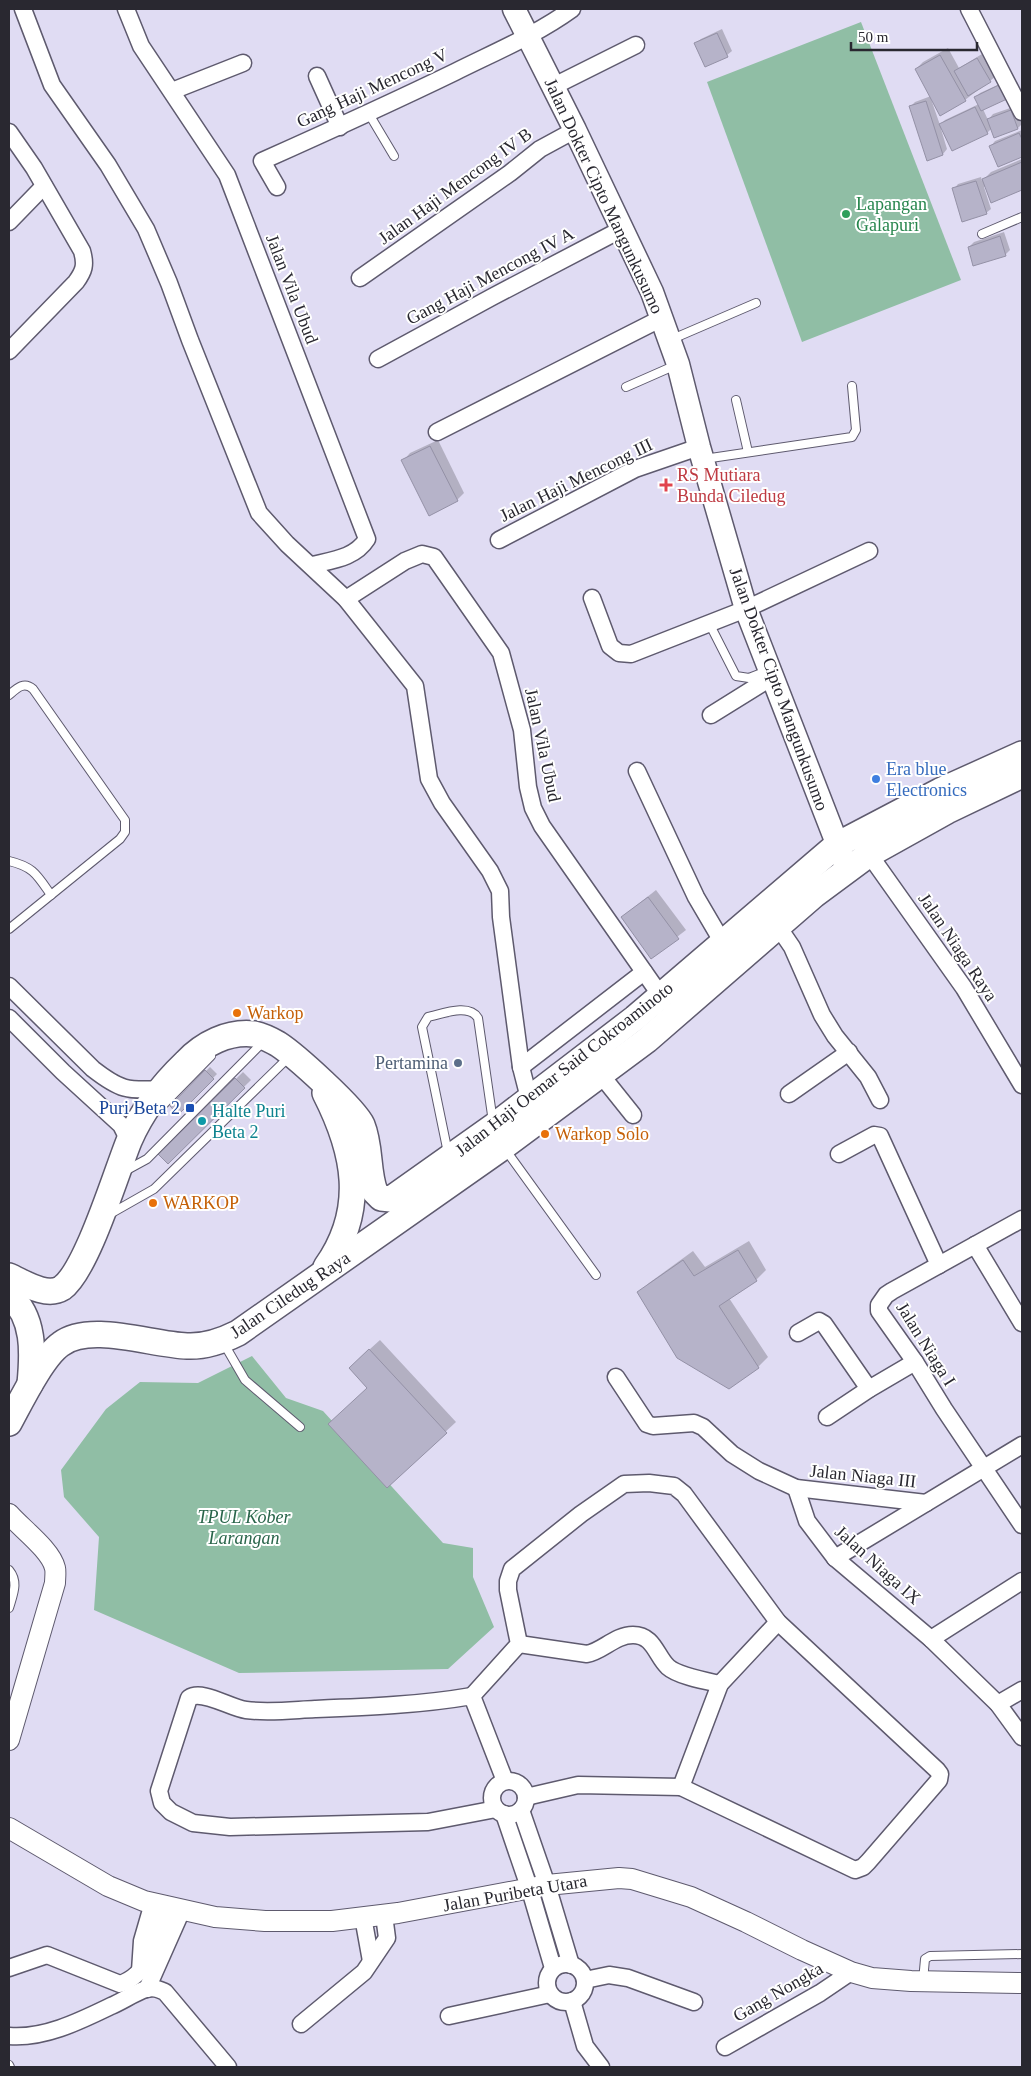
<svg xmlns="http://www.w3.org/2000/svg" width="1031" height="2076" font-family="'Times New Roman',serif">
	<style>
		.green { fill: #90bea5 }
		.shadow { fill: #0003 }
		.building { fill: #b6b3c9; stroke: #9491a6 }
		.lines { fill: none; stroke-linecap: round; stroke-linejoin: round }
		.service-casing { stroke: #5e5a6e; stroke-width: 10 }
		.minor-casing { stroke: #5e5a6e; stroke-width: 19 }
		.tertiary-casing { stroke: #5e5a6e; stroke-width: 22 }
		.secondary-casing { stroke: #5e5a6e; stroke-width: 25 }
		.primary-casing { stroke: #5e5a6e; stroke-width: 28 }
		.service { stroke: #fff; stroke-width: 8 }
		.minor { stroke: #fff; stroke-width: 16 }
		.tertiary { stroke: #fff; stroke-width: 20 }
		.secondary { stroke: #fff; stroke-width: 22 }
		.primary { stroke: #fff; stroke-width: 25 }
		.leisure-dot { fill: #2e9e5b; stroke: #fff; stroke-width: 2 }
		.health-dot { fill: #e0444e; stroke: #fff; stroke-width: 2 }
		.shop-dot { fill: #3f7fe0; stroke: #fff; stroke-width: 2 }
		.food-dot { fill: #e8710a; stroke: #fff; stroke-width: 2 }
		.service-dot { fill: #5c6f8a; stroke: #fff; stroke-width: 2 }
		.transit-dot { fill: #1a4fb4; stroke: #fff; stroke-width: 2 }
		.culture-dot { fill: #0f9aa8; stroke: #fff; stroke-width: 2 }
		.labels { text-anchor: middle; stroke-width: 4; stroke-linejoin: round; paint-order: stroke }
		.street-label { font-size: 18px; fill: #292830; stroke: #fff }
		.leisure-label { font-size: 18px; fill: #27864d; stroke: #fff; text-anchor: start }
		.health-label { font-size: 18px; fill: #be3a42; stroke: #fff; text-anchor: start }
		.shop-label { font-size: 18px; fill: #366cbe; stroke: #fff; text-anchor: start }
		.food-label { font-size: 18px; fill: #c56008; stroke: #fff; text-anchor: start }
		.service-label { font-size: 18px; fill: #4e5e75; stroke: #fff; text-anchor: end }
		.transit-label { font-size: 18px; fill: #164399; stroke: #fff; text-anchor: end }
		.culture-label { font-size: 18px; fill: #0d838f; stroke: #fff; text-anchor: start }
		.park-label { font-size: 18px; font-style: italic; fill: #29654a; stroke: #fff }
	</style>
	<rect width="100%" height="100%" fill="#e0dcf3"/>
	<g class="green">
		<path d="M861,22l100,258 -159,62 -95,-260z"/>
		<path d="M252,1356l34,42 37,13 120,132 30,5v29l21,50 -46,42 -209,4 -145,-63 5,-73 -35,-40 -3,-27 45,-61 34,-27 58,1z"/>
	</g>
	<g class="shadow">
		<path d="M722,29l10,22 -5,4 -31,-12 5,-4z"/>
		<path d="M948,48l11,20 23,-14 13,23 -30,23 -34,-1 9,26 5,-5 34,-16 -3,-7 4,-4 26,-12 -23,28 5,11 5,-6 23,-8 6,18 -4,4h-26l-5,5 -45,-5 -1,1 6,20 -4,5 -32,-48 4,-4 16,-6 -15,-27 7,-7z"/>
		<path d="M1022,130v25l-23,10 -8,-19 4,-5z"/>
		<path d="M1022,159v29l-30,13 -6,-15 -2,1 7,22 -5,4 -32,-24 4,-5 23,-7 1,4 9,-9z"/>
		<path d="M1004,232l6,18 -5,5 -36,-8 5,-5z"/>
		<path d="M438,440l26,53 -7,7 -54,-39 7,-8z"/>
		<path d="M656,890l30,40 -35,27 -29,-40z"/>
		<path d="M210,1067l7,7 -39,39 -7,-7z"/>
		<path d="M243,1072l8,8 -83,82 -8,-8z"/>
		<path d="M749,1241l17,29 -10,10 -27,18 39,59 -10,10 -119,-74 10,-10 44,-32 12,16z"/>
		<path d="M380,1340l76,82 -69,64 -18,-98 -9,-30z"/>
		<path d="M9,1578l4,2 -4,10z"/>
	</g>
	<g class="building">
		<path d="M717,33l11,24 -23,10 -11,-24z"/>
		<path d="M940,55l26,46 -26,15 -25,-47z"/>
		<path d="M977,58l14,24 -23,14 -14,-25z"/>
		<path d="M1001,84l6,15 -26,12 -7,-14z"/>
		<path d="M926,101l17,54 -16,6 -18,-55z"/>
		<path d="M975,107l13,27 -36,17 -13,-27z"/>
		<path d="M1011,110l7,19 -24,9 -7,-19z"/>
		<path d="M1019,133l3,6v18l-24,10 -9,-21z"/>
		<path d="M1022,162v28l-31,13 -9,-24z"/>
		<path d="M976,181l11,33 -25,8 -10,-34z"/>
		<path d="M1000,236l6,20 -33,10 -5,-19z"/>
		<path d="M430,446l28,55 -29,15 -28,-56z"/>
		<path d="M648,897l31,42 -28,20 -30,-42z"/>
		<path d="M205,1070l9,9 -36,36 -8,-9z"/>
		<path d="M235,1078l10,10 -77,76 -10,-10z"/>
		<path d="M738,1250l19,31 -38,25 40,62 -30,21 -52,-31 -40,-66 46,-32 11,16z"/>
		<path d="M369,1349l78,84 -60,55 -59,-64 39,-36 -18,-20z"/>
	</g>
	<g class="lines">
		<defs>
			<g id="service">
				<path d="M369,114l25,42"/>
				<path d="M982,234l40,-17"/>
				<path d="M670,340l86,-37"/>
				<path d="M626,387l50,-22"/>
				<path d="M736,400l12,52"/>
				<path d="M704,459l148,-22 4,-7 -4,-44"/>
				<path d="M709,623l27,53 13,2 18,-7"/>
				<path d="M9,695c8,-7 15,-14 24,-6l92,131v12l-5,7 -111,90"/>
				<path d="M9,861c25,6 28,14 42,34"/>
				<path d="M163,1105l48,-49"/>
				<path d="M505,1149l91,126"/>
				<path d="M448,1153l-26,-126 6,-10c14,-3 41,-14 50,1l15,104"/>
				<path d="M125,1171l22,-12 117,-118"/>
				<path d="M110,1214l44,-25 136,-133"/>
				<path d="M223,1342l22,38 55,47"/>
				<path d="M9,1570c10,12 4,24 0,38"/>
				<path d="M923,1981l2,-22 5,-3 92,-2"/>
				<path d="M9,2065l1,2"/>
			</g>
			<g id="minor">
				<path d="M23,9l29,76 56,80 38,64 23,54 21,57 69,173 28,31 59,55 69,87 14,93 13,24 48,68 10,20 1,26 20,150 10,39"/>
				<path d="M126,9l15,37 86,129 140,364c-12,19 -34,21 -55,26"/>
				<path d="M969,9l53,103"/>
				<path d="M317,76l23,51"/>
				<path d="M552,87l84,-42"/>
				<path d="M172,91l71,-28"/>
				<path d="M9,132l25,36 48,83c4,14 2,20 -6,31l-67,69"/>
				<path d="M277,187l-15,-26c65,-29 129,-58 193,-89 40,-20 81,-37 117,-63"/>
				<path d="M9,222l35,-36"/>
				<path d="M360,278l150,-105 30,-24 35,-19"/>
				<path d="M378,359l114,-62 130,-68"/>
				<path d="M437,432l225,-114"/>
				<path d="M499,540l136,-71 64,-22"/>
				<path d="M592,598l18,48 9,7 12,1 115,-45 123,-58"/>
				<path d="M346,599l59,-38 17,-7 12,3 67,96 21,77 6,57 5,21 9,18 119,170"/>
				<path d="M711,715l61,-38"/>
				<path d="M637,771l59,126 27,46"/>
				<path d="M864,847l100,141 58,97"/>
				<path d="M779,928l13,19 30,68 13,21 33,41 12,23"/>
				<path d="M9,986l84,83c27,21 34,22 68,20"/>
				<path d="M9,1018l54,54 58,53 8,16"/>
				<path d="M521,1067l123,-95"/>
				<path d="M601,1075l32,40"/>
				<path d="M789,1094l60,-42"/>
				<path d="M839,1154l35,-19 6,1 59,129"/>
				<path d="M1022,1219l-130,72 -6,4 -7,10v6l36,51 29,47 78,116"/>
				<path d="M975,1245l47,78"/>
				<path d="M798,1333l21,-12 5,3 45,65"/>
				<path d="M616,1377l31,47 6,2 41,-3 9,4 29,27 27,17 37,17 130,15"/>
				<path d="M827,1417l42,-28 46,-27"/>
				<path d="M796,1488l11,33 28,37 96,81 67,65 24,33"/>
				<path d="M835,1558l187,-113"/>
				<path d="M931,1639l91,-58"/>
				<path d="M519,1644l68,10c16,-3 28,-19 46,-19 21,0 23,21 35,32 10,9 38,14 52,17"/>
				<path d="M472,1696l47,-52 -11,-54v-9l4,-12 69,-55 43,-30 25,-1 25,3 10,8 94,128 159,148 3,4 -1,6 -71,82 -5,5 -8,3 -174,-83 -103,-2 -52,12"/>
				<path d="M998,1704l24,-14"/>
				<circle cx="509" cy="1798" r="17"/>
				<path d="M681,1787l39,-103 58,-62"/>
				<path d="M496,1809l-68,13 -198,5 -37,-4 -22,-11 -9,-9 -3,-12 30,-93c13,-9 41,10 57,12 22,3 47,0 69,-1 52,-2 105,-4 157,-13l33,85"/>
				<path d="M521,1810l26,75 24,80"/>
				<path d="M504,1814l26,76 23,78"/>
				<path d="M363,1917l8,44"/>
				<circle cx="566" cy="1983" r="19"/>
				<path d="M9,1968l38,-13 73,29c31,-10 39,-49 47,-77"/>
				<path d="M140,1971l2,-30 11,-38"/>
				<path d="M585,1980l24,-5 19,3 66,24"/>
				<path d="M147,1989l35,-79"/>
				<path d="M572,2001l13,45 16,21"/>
				<path d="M449,2016l101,-22"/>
				<path d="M301,2024l63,-52 23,-34 -3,-23"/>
				<path d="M9,2036c35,3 71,-15 102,-30 12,-5 23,-13 35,-17 8,-2 12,0 19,3l63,75"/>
				<path d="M725,2047l95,-54 31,-21"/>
			</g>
			<g id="tertiary">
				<path d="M9,1514c12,14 42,36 46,54 1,4 0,11 0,15l-46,157"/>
				<path d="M9,1828l99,58 36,15 71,16 50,4h67l66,-8 149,-28 72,-7 13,1 59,18 55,25 56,28 49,22 21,6 39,3 111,2"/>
			</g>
			<path id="secondary" d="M514,9l61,121 77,162 26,72 21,83 47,162 101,260"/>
			<g id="primary">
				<path d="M325,1093c30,59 42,116 1,174"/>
				<path d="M9,1276c14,6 37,22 53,12 25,-18 54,-115 67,-147 13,-30 34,-57 57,-79 17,-18 42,-31 68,-28 9,2 17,6 24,10 17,11 77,65 84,81 9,22 5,46 13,67l6,6 10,1 103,-73 141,-108 202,-173 103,-54 82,-37"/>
				<path d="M9,1295c26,22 24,58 21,89"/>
				<path d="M9,1423c11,-20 33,-66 52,-79 29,-22 91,1 126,2 19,1 35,-5 51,-13l265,-186 144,-107 167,-145 54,-40 79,-44 75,-36"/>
			</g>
		</defs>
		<use href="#service" class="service-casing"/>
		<use href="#minor" class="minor-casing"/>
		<use href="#tertiary" class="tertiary-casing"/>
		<use href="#secondary" class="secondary-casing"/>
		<use href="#primary" class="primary-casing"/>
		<use href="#service" class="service"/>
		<use href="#minor" class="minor"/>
		<use href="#tertiary" class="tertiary"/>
		<use href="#secondary" class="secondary"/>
		<use href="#primary" class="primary"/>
	</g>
	<circle class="leisure-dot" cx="846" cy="214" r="5"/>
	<path class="health-dot" d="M663.5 477.5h5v5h5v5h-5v5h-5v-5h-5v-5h5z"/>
	<circle class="shop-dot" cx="876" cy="779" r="5"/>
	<g class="food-dot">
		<circle cx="237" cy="1013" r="5"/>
		<circle cx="545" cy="1134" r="5"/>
		<circle cx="153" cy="1203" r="5"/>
	</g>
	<circle class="service-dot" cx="458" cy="1063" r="5"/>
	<rect class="transit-dot" x="185" y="1103" width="10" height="10" rx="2.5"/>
	<circle class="culture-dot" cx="202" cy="1121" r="5"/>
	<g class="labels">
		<g class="street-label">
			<text transform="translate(372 88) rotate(-25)" y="6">Gang Haji Mencong V</text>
			<text transform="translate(455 186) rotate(-36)" y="6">Jalan Haji Mencong IV B</text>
			<text transform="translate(604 196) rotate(65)" y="6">Jalan Dokter Cipto Mangunkusumo</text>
			<text transform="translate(490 276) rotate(-28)" y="6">Gang Haji Mencong IV A</text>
			<text transform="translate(292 289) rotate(69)" y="6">Jalan Vila Ubud</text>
			<text transform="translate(576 480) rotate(-26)" y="6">Jalan Haji Mencong III</text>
			<text transform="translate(779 689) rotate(70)" y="6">Jalan Dokter Cipto Mangunkusumo</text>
			<text transform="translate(543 745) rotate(78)" y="6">Jalan Vila Ubud</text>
			<text transform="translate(958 947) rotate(56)" y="6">Jalan Niaga Raya</text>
			<text transform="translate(564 1069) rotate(-38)" y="6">Jalan Haji Oemar Said Cokroaminoto</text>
			<text transform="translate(290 1295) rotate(-34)" y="6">Jalan Ciledug Raya</text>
			<text transform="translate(926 1344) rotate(58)" y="6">Jalan Niaga I</text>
			<text transform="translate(863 1476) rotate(6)" y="6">Jalan Niaga III</text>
			<text transform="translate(878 1565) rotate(42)" y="6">Jalan Niaga IX</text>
			<text transform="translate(515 1893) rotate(-10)" y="6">Jalan Puribeta Utara</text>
			<text transform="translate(778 1992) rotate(-30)" y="6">Gang Nongka</text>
		</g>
		<g class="leisure-label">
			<text x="856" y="210">Lapangan<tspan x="856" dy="21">Galapuri</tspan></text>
		</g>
		<g class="health-label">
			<text x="677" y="481">RS Mutiara<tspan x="677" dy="21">Bunda Ciledug</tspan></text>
		</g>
		<g class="shop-label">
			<text x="886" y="775">Era blue<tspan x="886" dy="21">Electronics</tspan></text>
		</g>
		<g class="food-label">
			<text x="247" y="1019">Warkop</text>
			<text x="555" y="1140">Warkop Solo</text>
			<text x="163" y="1209">WARKOP</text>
		</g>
		<g class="service-label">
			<text x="448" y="1069">Pertamina</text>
		</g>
		<g class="transit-label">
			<text x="180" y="1114">Puri Beta 2</text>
		</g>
		<g class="culture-label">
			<text x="212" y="1117">Halte Puri<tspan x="212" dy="21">Beta 2</tspan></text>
		</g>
		<g class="park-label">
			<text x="244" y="1523">TPUL Kober<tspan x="244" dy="21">Larangan</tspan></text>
		</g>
	</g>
	<rect width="1031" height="2076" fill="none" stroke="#292830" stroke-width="20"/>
	<path d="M851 42v8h126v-8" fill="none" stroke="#292830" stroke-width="2.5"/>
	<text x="858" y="42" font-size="15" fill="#292830" stroke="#ffffff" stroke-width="4" paint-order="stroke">50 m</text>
</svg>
